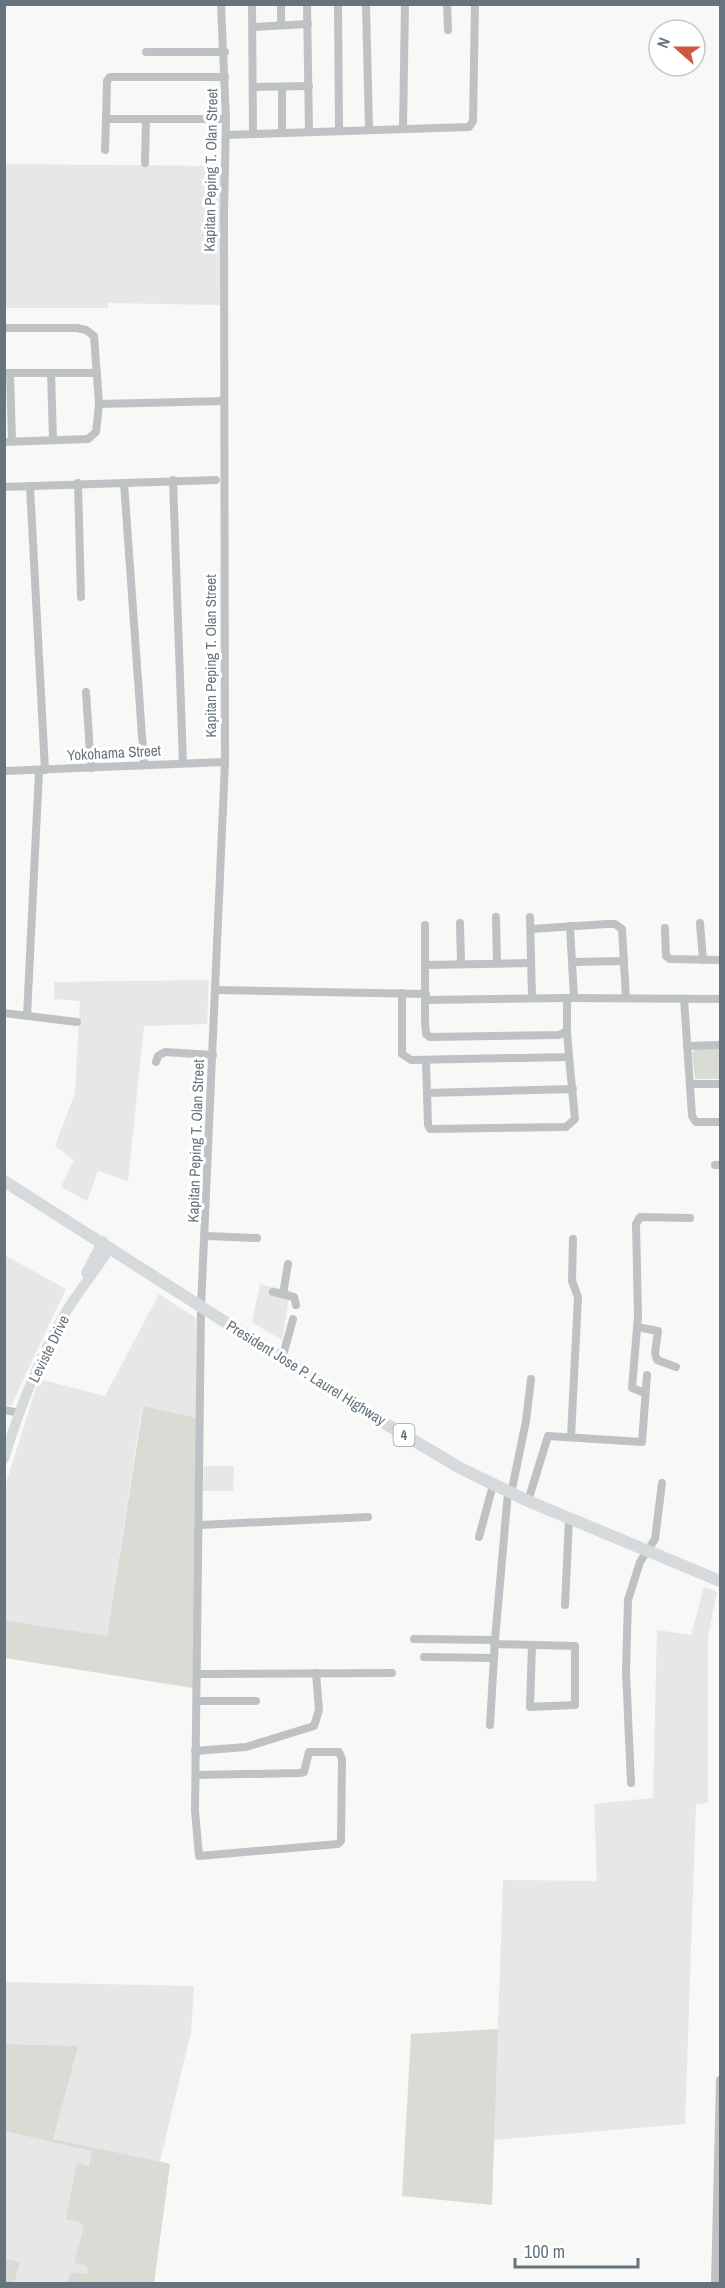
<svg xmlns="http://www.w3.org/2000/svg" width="725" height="2288" font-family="'Archivo Narrow',sans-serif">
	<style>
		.built { fill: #e6e7e6 }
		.green { fill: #d8dcd5 }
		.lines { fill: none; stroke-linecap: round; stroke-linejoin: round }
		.minor { stroke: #bec2c5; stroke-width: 8 }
		.secondary { stroke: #d6dadd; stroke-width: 10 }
		.primary { stroke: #d6dadd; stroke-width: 12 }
		.labels { text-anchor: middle; stroke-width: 6; stroke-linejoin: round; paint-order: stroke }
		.shield { fill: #fff; stroke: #949ea4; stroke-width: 1.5 }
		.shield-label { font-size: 14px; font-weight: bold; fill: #66757d }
		.street-label { font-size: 15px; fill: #66757d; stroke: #fff }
	</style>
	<rect width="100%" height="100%" fill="#f8f8f6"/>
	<g class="built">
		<path d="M5,164l216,2v139l-113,-2v5h-103z"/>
		<path d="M209,980l-2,44 -63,2 -16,155 -30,-10 -11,30 -26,-14 13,-27 -19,-14 20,-53 5,-92 -26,-2v-17z"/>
		<path d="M4,1255l62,34 -55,117 -7,-1z"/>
		<path d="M260,1284l30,7 -8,49 -30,-18z"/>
		<path d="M159,1294l37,24 1,100 -55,-12 -35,230 -102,-16v-134l34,-107 66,17z"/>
		<path d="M204,1466h30l-1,25h-30z"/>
		<path d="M704,1587l13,5 -9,45v166l-12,1 -11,320 -191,16 9,-260 94,1 -3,-77 59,-6 4,-168 34,5z"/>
		<path d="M5,1982l189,4 -3,46 -31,129 10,3 -16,119h-140l5,-20 -14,-4 -1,-130 73,-83 -72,-2z"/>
	</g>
	<g class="green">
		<path d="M696,1049h24v30h-25l-3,-26z"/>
		<path d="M143,1406l54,12 -4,270 -188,-30 -1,-38 103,16z"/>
		<path d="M498,2029l-6,176 -90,-9 9,-162z"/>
		<path d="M5,2044l73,2 -25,93 117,25 -16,119h-87l4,-11 15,2 2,-4 -1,-4 -11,-3 -1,-4 9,-32 -3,-4 -15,-4 11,-56 12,3 3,-15 -87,-20z"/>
		<path d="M5,2259l15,3 -6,21h-9z"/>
	</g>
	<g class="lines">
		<g class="minor">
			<path d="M252,4l1,130"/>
			<path d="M307,4l2,128"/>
			<path d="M338,4l1,127"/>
			<path d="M366,4l3,125"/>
			<path d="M447,4l1,26"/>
			<path d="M281,25v-21"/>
			<path d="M253,27l55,-3"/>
			<path d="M146,52h79"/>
			<path d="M225,77h-115l-3,4 -1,38h120"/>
			<path d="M254,87l55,-1"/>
			<path d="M403,129l2,-125"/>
			<path d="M282,133v-46"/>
			<path d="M226,135l243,-8 4,-6 2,-117"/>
			<path d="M105,150l1,-31"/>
			<path d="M145,163l1,-44"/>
			<path d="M4,328h73l9,2 8,6 5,68 -3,28 -8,7 -84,3"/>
			<path d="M4,373h93"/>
			<path d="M10,373l2,68"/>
			<path d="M51,373l2,66"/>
			<path d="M99,404l125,-3"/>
			<path d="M173,480l10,283"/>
			<path d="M78,483l3,114"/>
			<path d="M124,483l20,281"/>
			<path d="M30,486l15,284"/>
			<path d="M4,487l212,-7"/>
			<path d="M86,692l5,76"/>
			<path d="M4,771l221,-9"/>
			<path d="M496,917l1,46"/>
			<path d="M530,917l2,81"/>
			<path d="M460,923l1,41"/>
			<path d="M700,923l3,37"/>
			<path d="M425,925v96l1,13 4,3 129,-2 8,-4v-33"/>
			<path d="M570,926l4,72"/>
			<path d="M665,928l1,28 4,3 50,1"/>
			<path d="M531,929l76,-5h8l7,5 4,69"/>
			<path d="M572,962l52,-1"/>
			<path d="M426,965l105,-2"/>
			<path d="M215,990l211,4"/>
			<path d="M402,993v61l9,6 158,-3 -2,-26"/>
			<path d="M684,999l8,117 4,6h24"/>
			<path d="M426,1000l141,-2 153,1"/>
			<path d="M4,1013l73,9"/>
			<path d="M27,1016l12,-245"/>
			<path d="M687,1046l33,-1"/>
			<path d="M426,1061l2,64 2,4 136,-2 9,-8 -6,-62"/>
			<path d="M156,1062l2,-6 7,-4 48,3"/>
			<path d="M690,1084h30"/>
			<path d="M428,1093l145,-4"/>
			<path d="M715,1165h5"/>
			<path d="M206,1236l51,2"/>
			<path d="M273,1292l21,5 2,8"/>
			<path d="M283,1294l5,-30"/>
			<path d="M637,1327l21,4 -3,22 2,7 19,7"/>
			<path d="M282,1359l11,-40"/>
			<path d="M645,1393l-13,-5 6,-72 -2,-92 4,-7 50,1"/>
			<path d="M4,1410l11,2"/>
			<path d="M571,1437l7,-140 -6,-16 1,-42"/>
			<path d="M511,1494l15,-73 5,-42"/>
			<path d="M528,1501l20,-65 94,6 5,-67"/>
			<path d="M200,1525l168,-8"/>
			<path d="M479,1537l14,-52"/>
			<path d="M565,1605l4,-86"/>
			<path d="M414,1639l81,1"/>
			<path d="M494,1644l81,2v59l-45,2 2,-62"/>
			<path d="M424,1657l70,1"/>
			<path d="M198,1674l194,-1"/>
			<path d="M197,1701h59"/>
			<path d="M490,1725l5,-85 13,-148"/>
			<path d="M195,1751l51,-4 68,-21 5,-16 -3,-37"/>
			<path d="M196,1775l104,-2 4,-1 5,-20h30l3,7 -1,82 -3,3 -139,12 -4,-45 6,-504 24,-545 -1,-549 2,-94 -5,-115"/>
			<path d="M631,1783l-5,-112 2,-71 12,-38 15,-23 7,-56"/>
			<path d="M715,2284l5,-204"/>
		</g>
		<g class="secondary">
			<path d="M86,1273l17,-32"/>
			<path d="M4,1459c15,-49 34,-99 60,-144 14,-24 33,-45 46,-68"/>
		</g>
		<path class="primary" d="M4,1181l367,234 89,53 68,33 192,80"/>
	</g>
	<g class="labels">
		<rect class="shield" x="393.5" y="1424" width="21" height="22" rx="4.5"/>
		<g class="shield-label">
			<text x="404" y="1440">4</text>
		</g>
		<g class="street-label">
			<text transform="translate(211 170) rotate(-89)" y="5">Kapitan Peping T. Olan Street</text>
			<text transform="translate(211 656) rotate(-90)" y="5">Kapitan Peping T. Olan Street</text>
			<text transform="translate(114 753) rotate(-3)" y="5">Yokohama Street</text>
			<text transform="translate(196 1141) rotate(-88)" y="5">Kapitan Peping T. Olan Street</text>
			<text transform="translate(49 1349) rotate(-64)" y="5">Leviste Drive</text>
			<text transform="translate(306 1373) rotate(32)" y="5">President Jose P. Laurel Highway</text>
		</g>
	</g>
	<rect width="725" height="2288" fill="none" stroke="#66757d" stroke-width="12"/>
	<g transform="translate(677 48) rotate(291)"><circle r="28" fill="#ffffff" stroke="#c2c8cb" stroke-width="1.5"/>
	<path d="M0-4.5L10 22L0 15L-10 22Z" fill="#cd5741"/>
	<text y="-9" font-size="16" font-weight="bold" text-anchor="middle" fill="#66757d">N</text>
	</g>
	<path d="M515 2258v9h123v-9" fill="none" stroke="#66757d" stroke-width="3"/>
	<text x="524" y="2258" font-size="18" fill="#66757d" stroke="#ffffff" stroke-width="4.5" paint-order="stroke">100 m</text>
</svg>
